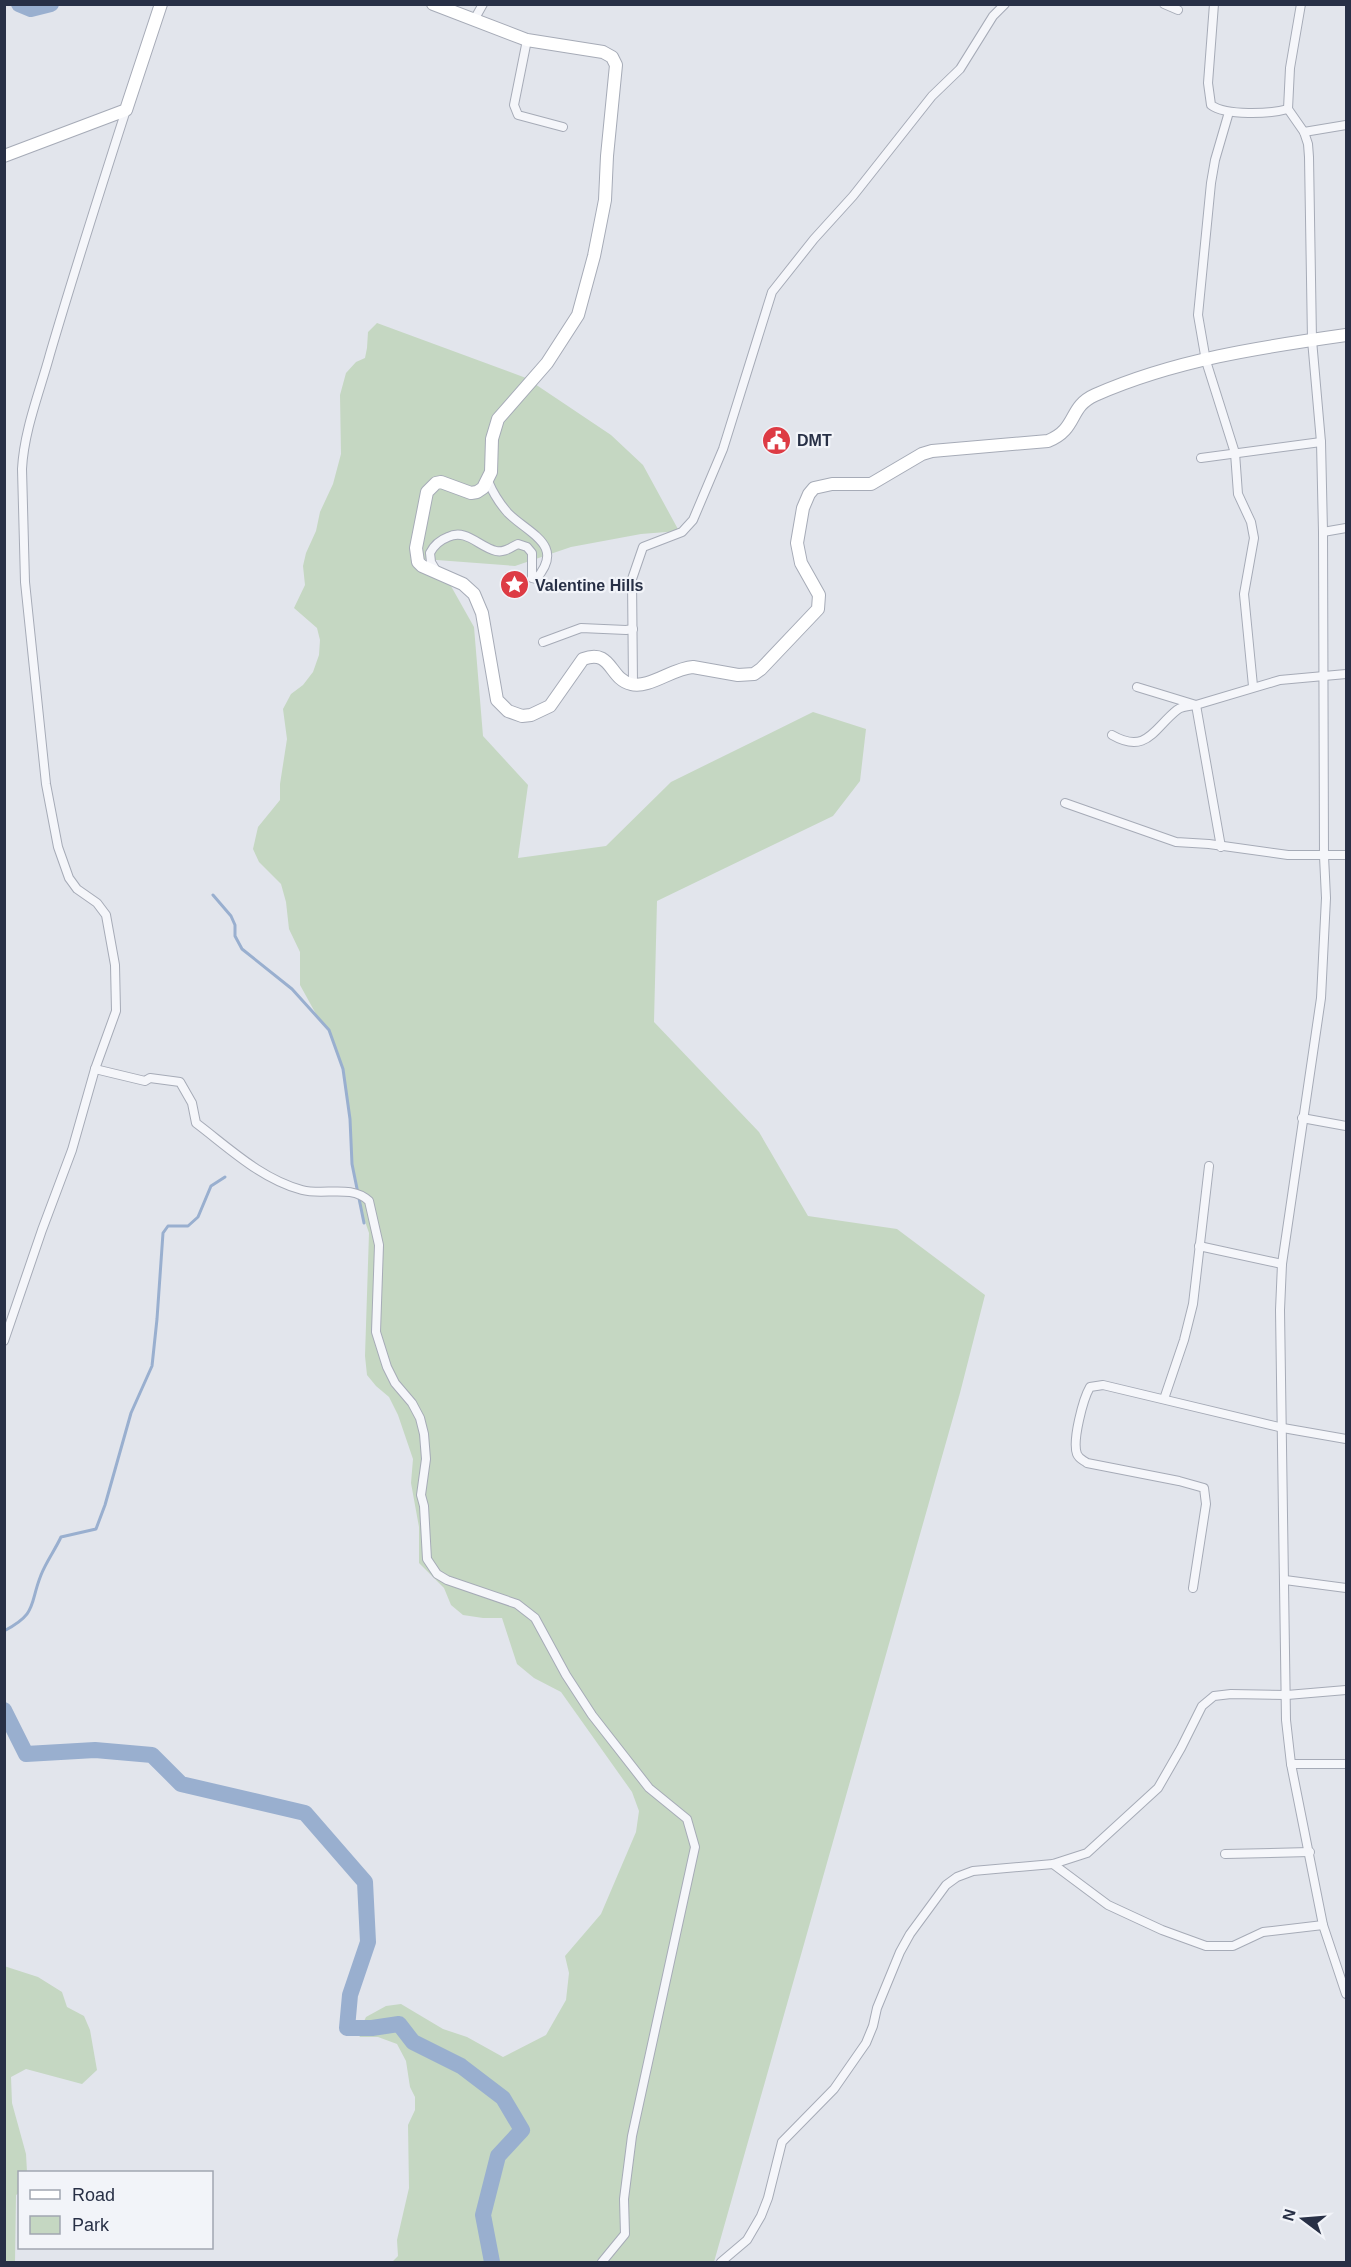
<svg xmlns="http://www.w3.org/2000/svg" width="1351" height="2267" font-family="Helvetica,sans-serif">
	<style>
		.green { fill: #c5d7c2 }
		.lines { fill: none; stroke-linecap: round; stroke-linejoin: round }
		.stream { stroke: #99afcf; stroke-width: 3 }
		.river { stroke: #99afcf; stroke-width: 16 }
		.street-casing { stroke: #a6abb7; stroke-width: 10 }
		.secondary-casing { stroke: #a6abb7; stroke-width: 14 }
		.street { stroke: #f5f6fa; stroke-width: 8 }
		.secondary { stroke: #fff; stroke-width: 12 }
		.labels { text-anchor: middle; stroke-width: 4.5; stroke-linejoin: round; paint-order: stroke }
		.poi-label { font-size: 16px; font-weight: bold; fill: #283046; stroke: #f2f4f9; text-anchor: start }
	</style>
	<rect width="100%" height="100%" fill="#e2e5ec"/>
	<g class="green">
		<path d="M377,323l149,55 85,57 32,30 36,66 -38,3 -70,13 -56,19 -105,-8 37,21 27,48 9,109 45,49 -10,73 88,-12 65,-64 142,-70 53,17 -6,52 -27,35 -176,85 -3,121 105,110 49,84 89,13 88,66 -25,98 -246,869h-322l6,-6 -1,-16 12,-52 -1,-63 7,-15v-13l-5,-10 -4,-26 -9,-17 -19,-7h-18l-2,-3 8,-17 20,-11 15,-2 42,25 24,8 36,20 43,-22 20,-35 3,-27 -4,-17 36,-42 35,-82 3,-21 -7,-19 -71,-100 -27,-14 -17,-14 -15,-46h-19l-20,-3 -12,-10 -7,-17 -25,-25v-36l-8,-44 2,-24 -15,-44 -9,-18 -13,-11 -9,-11 -2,-19 4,-123 -10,-29 -7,-40 -2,-45 -7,-50 -14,-39 -13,-16 -16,-29v-33l-11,-23 -3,-27 -5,-18 -22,-22 -6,-13 5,-22 22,-27v-16l7,-45 -4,-30 8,-15 12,-9 10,-13 6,-17 1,-15 -3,-12 -23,-20 11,-23 -2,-19 3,-13 10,-22 4,-19 13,-28 8,-30 -1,-59 6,-22 10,-11 9,-4 2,-10 1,-16z"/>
		<path d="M4,1966l34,11 24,15 5,15 17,9 6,14 7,40 -15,14 -56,-15 -15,8 1,26 14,51 1,18h-7l-1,21 -3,2 -1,67h-11z"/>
	</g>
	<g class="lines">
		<g class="stream">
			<path d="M213,895l18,21 4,9v11l7,13 50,40 37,41 14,39 7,50 2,45 12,59"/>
			<path d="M4,1631c34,-18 25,-26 37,-56 5,-13 14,-25 20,-38l35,-8 9,-24 26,-92 21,-47 5,-47 6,-86 5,-7h20l10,-9 13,-31 14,-9"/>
		</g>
		<g class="river">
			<path d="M19,4l12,5 20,-5"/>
			<path d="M4,1710l22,44 69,-4 57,5 29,29 124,29 60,69 3,60 -18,53 -3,33h25l27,-4 14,18 48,24 42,32 19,32 -24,26 -15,59 9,47"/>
		</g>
		<defs>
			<g id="street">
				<path d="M1164,4l14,6"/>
				<path d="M1214,4l-6,79 3,22c15,11 59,9 77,4"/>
				<path d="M1301,4l-11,64 -2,41 16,23 4,12 1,13 3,183 9,102 2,90 1,324 2,42 -5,100 -39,266 -2,46 6,410 5,44 32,161 23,69"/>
				<path d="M474,20l9,-16"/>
				<path d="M527,40l-13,65 4,10 45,12"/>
				<path d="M1229,112l-14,48 -4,23 -13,132 8,46 29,92 3,41 13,28 3,16 -10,56 9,92"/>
				<path d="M1304,132l42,-7"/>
				<path d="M1201,458l120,-16"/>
				<path d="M1323,532l23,-4"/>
				<path d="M437,572l-6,-10 -1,-9c4,-8 10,-13 18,-16 18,-9 31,10 48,14 9,2 15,-4 22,-7l9,3 5,6v25l4,1c30,-34 -7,-45 -28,-66 -8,-9 -15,-20 -20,-32"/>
				<path d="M543,642l38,-14 45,2 7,-1"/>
				<path d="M633,685l-1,-106 11,-32 39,-15 11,-12 30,-71 49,-157 42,-53 39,-43 79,-100 28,-27 33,-53 12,-12"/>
				<path d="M1137,687l59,18 84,-25 66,-6"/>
				<path d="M1112,735c35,20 42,-7 65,-25 5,-4 13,-4 19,-5l25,142"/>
				<path d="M1065,803l111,39 33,2 79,11h58"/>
				<path d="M95,1069l50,12 5,-3 30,4 12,21 4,20c33,25 65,56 106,67 22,6 49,-6 67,11l10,44 -3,87 11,35 8,16 17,20 8,15 4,16 2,25 -5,36 3,11 3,53 10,15 10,6 70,24 18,14 31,57 26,40 57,73 38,31 8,28 -63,289 -8,63 1,35 -23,28"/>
				<path d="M1302,1118l44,8"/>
				<path d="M1199,1246l83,18"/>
				<path d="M4,1341l38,-111 30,-80 23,-81 21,-58 -1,-46 -9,-50 -9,-12 -20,-14 -8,-11 -11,-31 -12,-63 -21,-202 -3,-113c2,-39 18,-78 28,-115 24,-82 50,-163 76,-244"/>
				<path d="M1164,1399l20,-59 9,-36 16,-138"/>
				<path d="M1285,1580l61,8"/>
				<path d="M1193,1588l13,-84 -2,-16 -25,-7 -92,-18c-4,-3 -8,-4 -10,-9 -5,-13 6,-55 13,-67l13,-2 180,43 63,11"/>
				<path d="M1291,1764h55"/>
				<path d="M1225,1854l85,-2"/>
				<path d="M1053,1864l55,41 54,25 44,16h27l30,-14 60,-7"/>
				<path d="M721,2262l26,-22 14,-24 7,-18 14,-56 52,-53 32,-46 7,-17 4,-18 23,-56 10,-18 36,-49 11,-8 16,-6 80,-7 34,-11 71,-65 23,-40 21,-42 12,-10 17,-2 56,1 59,-5"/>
			</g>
			<g id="secondary">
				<path d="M433,4l94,36 76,12 9,5 4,8 -9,91 -2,44 -11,56 -16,59 -31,48 -49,56 -6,20 -1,33 -8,16 -6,4 -6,1 -30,-11 -5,1 -9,9 -11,56 2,14 4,4 41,18 11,10 8,19 15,87 11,11 14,5 9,-1 19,-9 33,-47c29,-11 26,20 48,25 18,5 42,-16 62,-17l45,8 16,-1 7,-5 57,-60 1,-14 -18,-32 -4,-20 6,-35 6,-14 5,-6 18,-4h39l51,-30 10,-3 116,-10c30,-12 20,-34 47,-46 79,-35 166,-48 251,-60"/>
				<path d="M4,156l122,-46 35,-106"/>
			</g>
		</defs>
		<use href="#street" class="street-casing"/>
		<use href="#secondary" class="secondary-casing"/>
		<use href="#street" class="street"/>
		<use href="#secondary" class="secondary"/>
	</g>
	<defs>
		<symbol id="civic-disc" viewBox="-11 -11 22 22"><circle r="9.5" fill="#dd3b44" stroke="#f2f4f9"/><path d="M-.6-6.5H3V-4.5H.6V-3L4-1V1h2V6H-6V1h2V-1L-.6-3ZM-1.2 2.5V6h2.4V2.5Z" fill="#fff"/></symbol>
		<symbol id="sight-disc" viewBox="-11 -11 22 22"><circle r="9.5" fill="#dd3b44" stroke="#f2f4f9"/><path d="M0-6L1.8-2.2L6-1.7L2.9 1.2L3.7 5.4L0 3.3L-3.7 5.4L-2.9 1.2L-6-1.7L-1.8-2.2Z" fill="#fff"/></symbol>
	</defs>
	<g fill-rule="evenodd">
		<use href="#civic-disc" x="760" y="424" width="33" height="33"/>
		<use href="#sight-disc" x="498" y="568" width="33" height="33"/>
	</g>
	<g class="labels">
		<g class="poi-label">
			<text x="797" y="446">DMT</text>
			<text x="535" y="591">Valentine Hills</text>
		</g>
	</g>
	<rect width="1351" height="2267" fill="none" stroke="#283046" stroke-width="12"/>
	<rect x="18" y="2171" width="195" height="78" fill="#f2f4f9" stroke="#a1a6b1" stroke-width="1.5"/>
	<rect x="30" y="2190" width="30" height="9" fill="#ffffff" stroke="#a1a6b1" stroke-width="1.5"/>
	<text x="72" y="2201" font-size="18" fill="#283046">Road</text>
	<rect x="30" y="2216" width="30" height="18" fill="#c5d7c2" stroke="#a1a6b1" stroke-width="1.5"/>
	<text x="72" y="2231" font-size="18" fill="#283046">Park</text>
	<g transform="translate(1303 2219) rotate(286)" stroke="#f2f4f9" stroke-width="4.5" paint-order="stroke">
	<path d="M0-4.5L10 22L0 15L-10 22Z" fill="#283046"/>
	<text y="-9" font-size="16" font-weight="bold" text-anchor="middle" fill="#283046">N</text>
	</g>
</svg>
